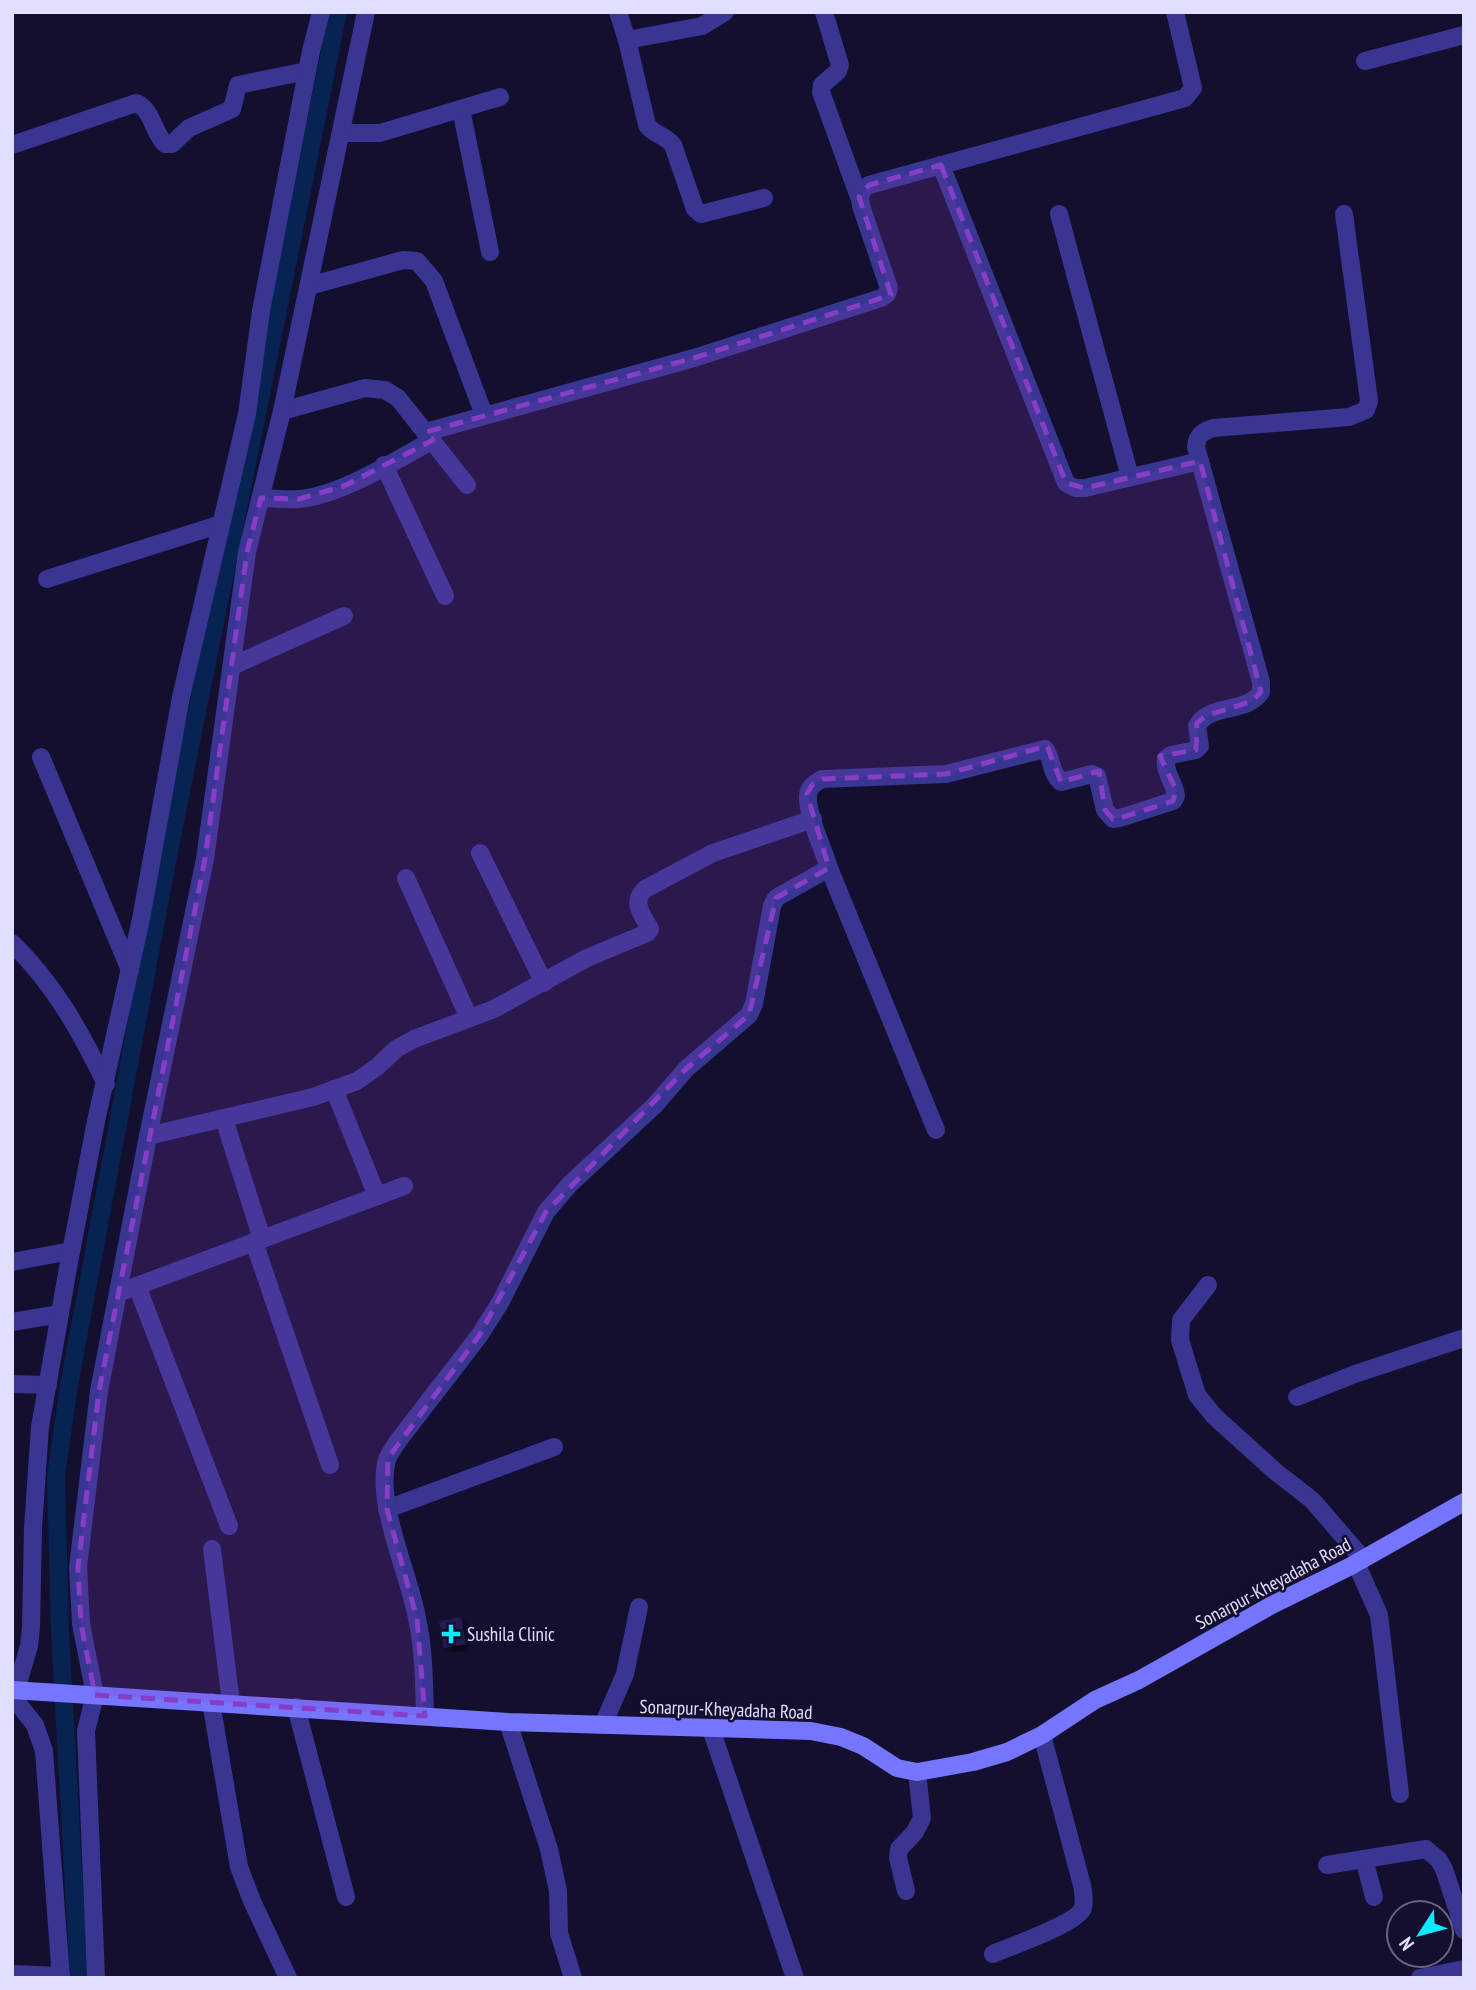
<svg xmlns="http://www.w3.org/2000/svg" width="1476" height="1990" font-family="'PT Sans Narrow',sans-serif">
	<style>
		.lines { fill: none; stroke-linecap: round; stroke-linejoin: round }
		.canal { stroke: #062352; stroke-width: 18 }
		.building { fill: #241a52; filter: url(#shadow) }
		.street { stroke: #383692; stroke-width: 18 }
		.secondary { stroke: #7575ff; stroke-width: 18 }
		.marked { fill: #853ec5; fill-opacity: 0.2; stroke: #853ec5; stroke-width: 5; stroke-dasharray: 14 9; stroke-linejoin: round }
		.poi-dot { fill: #0aebff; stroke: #140f2f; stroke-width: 2.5 }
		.labels { text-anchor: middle; stroke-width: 5; stroke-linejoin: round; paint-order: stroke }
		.street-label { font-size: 19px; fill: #e1deff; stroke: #140f2f }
		.poi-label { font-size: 19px; fill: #e1deff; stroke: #140f2f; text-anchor: start }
	</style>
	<defs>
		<filter id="shadow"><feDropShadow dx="6" dy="6" stdDeviation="3.5" flood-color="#0009"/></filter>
	</defs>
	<rect width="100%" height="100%" fill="#140f2f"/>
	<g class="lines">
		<path class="canal" d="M79,1978l-19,-346 -4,-156 13,-91 100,-534 169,-839"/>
	</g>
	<path class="building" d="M461,1617l5,27 -22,4 -5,-27z"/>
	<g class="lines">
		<g class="street">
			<path d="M618,12l9,28 20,85c7,10 18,10 26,20l22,64 6,5 63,-16"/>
			<path d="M824,12l16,53 -2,6 -16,14 -1,7 38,105"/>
			<path d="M627,40l75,-14 23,-14"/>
			<path d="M1365,61l99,-26"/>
			<path d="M461,109l29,143"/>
			<path d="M341,133h39l120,-36"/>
			<path d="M12,145l124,-42c16,6 17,29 29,41h7l17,-16 43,-19 6,-24 69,-14"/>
			<path d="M941,165l125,318 9,5h10l115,-27"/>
			<path d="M1059,214l71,263"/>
			<path d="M309,286l94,-26 14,1 17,20 50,134"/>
			<path d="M282,411l83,-23 20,2 13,8 69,87"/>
			<path d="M426,432l268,-74 187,-60 6,-4 2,-6 -28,-82c-2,-11 -1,-15 8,-21l316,-87 8,-10 -18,-76"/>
			<path d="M384,465l61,131"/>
			<path d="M261,498c12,0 25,2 38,1 41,-3 97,-39 134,-59"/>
			<path d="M47,579l174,-55"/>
			<path d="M232,666l112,-50"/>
			<path d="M41,757l89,213"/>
			<path d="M480,853l64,130"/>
			<path d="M829,868l107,262"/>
			<path d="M406,878l63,140"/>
			<path d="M12,943c43,42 68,88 94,141"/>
			<path d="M334,1089l43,107"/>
			<path d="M224,1119l38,120"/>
			<path d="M148,1136l165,-39 44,-16 20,-14 19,-18 18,-10 80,-30 93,-51 60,-25 3,-4c-8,-15 -19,-27 -5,-40l68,-36 100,-34"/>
			<path d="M254,1242l76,223"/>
			<path d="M12,1262l59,-11"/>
			<path d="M1208,1285l-27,35 -1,20 17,55 17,21 62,56 36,28 51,59"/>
			<path d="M137,1286l92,240"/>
			<path d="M118,1293l286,-107"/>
			<path d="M12,1322l48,-8"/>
			<path d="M12,1384l36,1"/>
			<path d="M1297,1397l58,-23 109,-36"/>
			<path d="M387,1509l167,-62"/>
			<path d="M212,1549l19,154"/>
			<path d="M1356,1563l23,52 21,179"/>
			<path d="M16,1690l13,-44 2,-19 2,-99 7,-101 28,-159 28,-147 45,-202 40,-222 66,-283 14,-103 50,-260 10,-39"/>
			<path d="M12,1696l23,29 9,26 17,227"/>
			<path d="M211,1702l28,165 13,34 36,77"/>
			<path d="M296,1707l50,190"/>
			<path d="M425,1716c-1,-33 -1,-66 -8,-98 -8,-45 -42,-115 -30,-158 2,-7 8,-14 11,-19l81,-105 21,-33 46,-91 23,-27 86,-80 31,-36 63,-54 5,-11 18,-98 4,-8 53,-30c-6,-20 -22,-53 -21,-72 0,-9 7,-13 14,-17l124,-5 99,-25c8,10 5,24 16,33l31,-8 5,2 8,34 8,9 7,-1 53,-17 3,-5c-1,-13 -12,-23 -10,-37l5,-4 25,-5 4,-4 -3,-20c12,-23 50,-12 64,-34v-10l-65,-235c1,-12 6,-15 17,-19l136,-11 17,-7 3,-9 -25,-187"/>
			<path d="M508,1722l41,127 9,42 1,42 14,45"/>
			<path d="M603,1725l22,-51 14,-67"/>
			<path d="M711,1729l84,249"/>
			<path d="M1364,1859l10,38"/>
			<path d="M1327,1865l99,-16 13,11 5,9 20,61"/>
			<path d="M906,1891l-8,-33 1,-9 16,-17 7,-14 -5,-46"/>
			<path d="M993,1954c18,-8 84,-30 90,-46 2,-8 0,-16 -1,-23l-40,-150"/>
			<path d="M12,1974l49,2"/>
			<path d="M96,1978l-10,-247 9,-36 -14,-71 -3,-57 21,-176 49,-255 57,-277 42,-307 35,-141 84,-399"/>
			<path d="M1420,1978l44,-9"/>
		</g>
		<path class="secondary" d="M12,1690l496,32 303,9 30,6 22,9 34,22 20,4 56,-10 34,-10 35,-17 53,-35 44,-20 131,-74 79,-39 115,-65"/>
	</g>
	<path class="marked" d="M941,165l125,318 19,5 115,-27 61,231 -9,9 -46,15 -9,7 -1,27 -36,6 16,34 -3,11 -53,17 -7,1 -8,-9 -6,-39 -38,11 -14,-36 -101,28 -124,5 -10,6 -5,9 22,74 -53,30 -27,117 -63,54 -140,143 -67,124 -91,122 -1,51 30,110 8,97 -330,-21 -14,-71 -3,-57 21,-176 106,-532 42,-307 14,-54 38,1 45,-13 89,-46 -7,-8 268,-74 197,-63 -32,-98 10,-12z"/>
	<path class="poi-dot" d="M447.5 1623.5h7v7h7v7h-7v7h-7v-7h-7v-7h7z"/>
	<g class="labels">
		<g class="street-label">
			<text transform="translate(1273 1583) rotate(-28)" y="7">Sonarpur-Kheyadaha Road</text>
			<text transform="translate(726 1709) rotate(2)" y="7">Sonarpur-Kheyadaha Road</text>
		</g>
		<g class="poi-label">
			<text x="467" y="1641">Sushila Clinic</text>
		</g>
	</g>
	<rect width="1476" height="1990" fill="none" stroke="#e1deff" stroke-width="28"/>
	<g transform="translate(1420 1934) rotate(234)"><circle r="33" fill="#140f2f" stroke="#666282" stroke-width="2"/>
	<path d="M0-5L12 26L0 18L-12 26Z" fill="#0aebff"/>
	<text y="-10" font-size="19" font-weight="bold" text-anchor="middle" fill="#e1deff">N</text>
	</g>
</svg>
